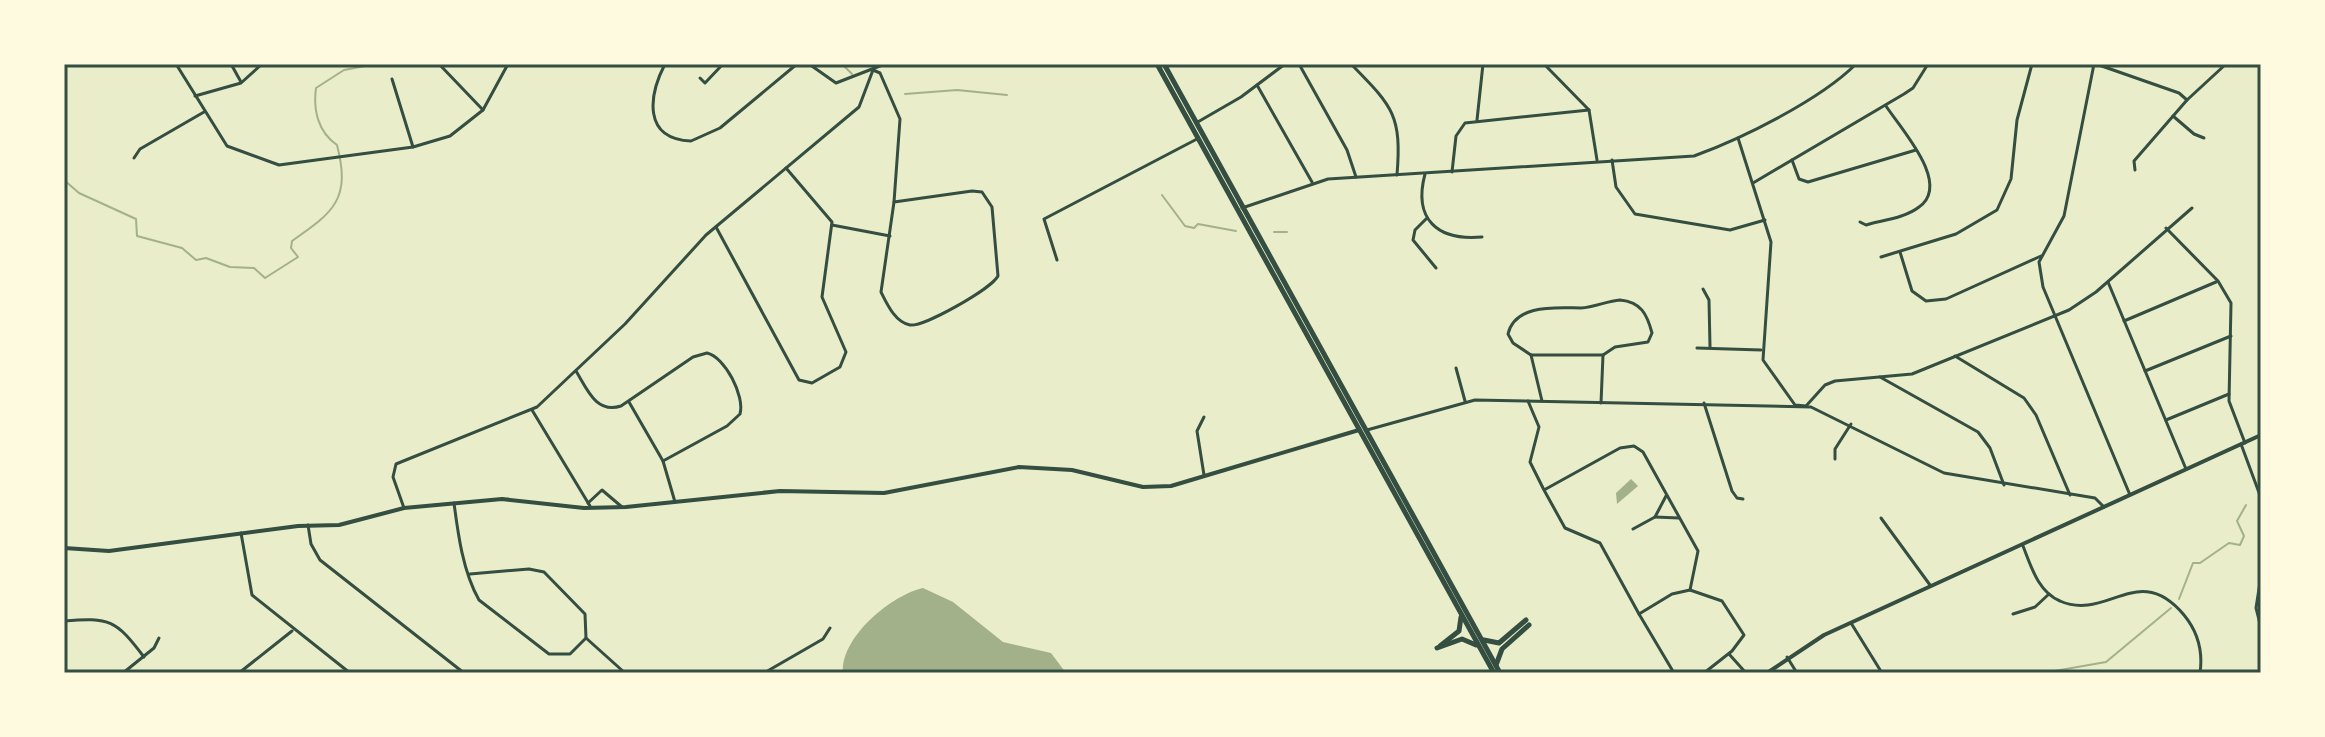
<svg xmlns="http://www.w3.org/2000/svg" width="2325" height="737" font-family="Arial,sans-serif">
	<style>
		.water { fill: #a3b18a }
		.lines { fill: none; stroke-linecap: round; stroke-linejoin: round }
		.stream { stroke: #a3b18a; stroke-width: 2 }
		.minor { stroke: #344e41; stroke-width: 3 }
		.tertiary { stroke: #344e41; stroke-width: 3 }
		.secondary { stroke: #344e41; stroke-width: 4 }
		.primary { stroke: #344e41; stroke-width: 4 }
		.trunk { stroke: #344e41; stroke-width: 5 }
		.neatline { fill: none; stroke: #344e41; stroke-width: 3 }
	</style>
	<rect width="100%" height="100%" fill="#e9edc9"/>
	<g class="water">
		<path d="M1631,479l7,7 -21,18 -1,-11z"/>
		<path d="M923,588l30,14 50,40 48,11 15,20h-223c-3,-35 48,-78 80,-85z"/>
	</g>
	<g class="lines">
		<g class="stream">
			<path d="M842,64l10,10"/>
			<path d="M905,94l52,-4 50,5"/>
			<path d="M64,180l15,13 57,26 1,17 45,12 14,12 10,-2 24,9 24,1 11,10 33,-21 -7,-9 1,-7c42,-29 59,-42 45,-96 -19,-13 -24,-35 -21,-57l28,-18 32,-6"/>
			<path d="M1162,195l23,31 9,2 4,-4 38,7"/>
			<path d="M1274,232h13"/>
			<path d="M2179,599l14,-36h7l29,-20 11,2 4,-9 -7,-15 9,-16"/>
			<path d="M2043,673l63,-11 65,-54"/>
		</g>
		<g class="minor">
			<path d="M231,64l10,18"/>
			<path d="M439,64l44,46"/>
			<path d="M665,64c-16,31 -23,75 26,77l29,-13 77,-64"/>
			<path d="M1299,64l48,86 9,27"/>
			<path d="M1351,64c41,42 51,50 46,111"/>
			<path d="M1544,64l45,46 8,50"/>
			<path d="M2094,64l-30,152 -25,46 4,25 87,208"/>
			<path d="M2096,64l83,29 8,7"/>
			<path d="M700,78l5,5 18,-19"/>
			<path d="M392,79l21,68"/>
			<path d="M1257,85l55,97"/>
			<path d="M195,96l46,-13 21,-19"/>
			<path d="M2173,116l21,18 10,4"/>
			<path d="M1477,120l6,-56"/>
			<path d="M1196,123l45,-26 44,-33"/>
			<path d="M1738,138l33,104 -8,118 32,45 11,1 19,-21 10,-4 77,-7 157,-64 27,-18 96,-84"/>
			<path d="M134,158l6,-9 64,-37"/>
			<path d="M1612,160l4,27 19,27 95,16 35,-10"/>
			<path d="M1792,160l7,19 9,3 108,-32"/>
			<path d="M2135,170l-1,-9 53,-61 39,-36"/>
			<path d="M1452,172l4,-36 9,-13 124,-13"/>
			<path d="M1425,174c-12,45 12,67 57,63"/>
			<path d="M1753,183l151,-89 9,-6 15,-24"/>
			<path d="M972,191l10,1 10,15 6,69c-7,13 -74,51 -88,49 -15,-3 -23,-21 -29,-33l13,-90z"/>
			<path d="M1242,208l86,-29 366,-23c49,-18 126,-56 162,-92"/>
			<path d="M1427,218l-12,12 -2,10 23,28"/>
			<path d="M1860,222l6,3c17,-5 39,-7 53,-18 33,-23 -18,-78 -33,-101"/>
			<path d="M832,225l58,11"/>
			<path d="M716,227l83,153 13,3 28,-16 6,-15 -24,-55 10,-75 -46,-54"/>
			<path d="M2166,228l52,53 13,22 -2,98 16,42"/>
			<path d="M1900,252l12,39 14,10 20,-2 95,-43"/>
			<path d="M1881,257l75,-23 41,-24 14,-31 6,-59 15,-56"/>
			<path d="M1057,260l-13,-41 153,-80"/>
			<path d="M2108,282l78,187"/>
			<path d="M1703,289l6,11 1,47"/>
			<path d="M1620,300c21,2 27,14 32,33l-4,9 -33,5 -12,8h-72l-18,-12 -5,-9c7,-31 50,-26 73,-26 14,-1 26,-7 39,-8z"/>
			<path d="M2124,321l92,-39"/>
			<path d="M1697,348l64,2"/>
			<path d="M1531,355l11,46"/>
			<path d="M1955,356l69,42 12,17 34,80"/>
			<path d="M1456,368l9,33"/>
			<path d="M576,371c11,18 20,43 45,35l72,-49 14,-4c18,4 38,43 33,61l-13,12 -64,35"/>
			<path d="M2145,371l86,-35"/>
			<path d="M1880,377l98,55 12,16 14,37"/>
			<path d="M1528,401l11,26 -9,35 14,28 76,-42 14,-2 9,6 55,99 -8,39 -18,4 -33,20 -39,-71 -35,-15 -21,-38"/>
			<path d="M629,402l34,59 12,41"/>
			<path d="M1601,403l2,-48"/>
			<path d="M1704,403l28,88 5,7 6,1"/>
			<path d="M532,410l58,96"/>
			<path d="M1204,417l-7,14 7,44"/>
			<path d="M2166,420l63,-26"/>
			<path d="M2241,444l20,54"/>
			<path d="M1835,459v-10l16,-25"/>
			<path d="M454,503c4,31 9,69 25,97l70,54h21l16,-16 -1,-24 -41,-42 -15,-3 -59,5"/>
			<path d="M588,503l14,-13 20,17"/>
			<path d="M404,508l-11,-31 3,-13 141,-57 88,-83 81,-89 153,-128 14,-37 7,3 20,46 -6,83"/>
			<path d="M1655,517l24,1"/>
			<path d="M1881,518l49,67"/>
			<path d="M308,525l3,19 9,16 144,113"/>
			<path d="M1633,529l22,-12 11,-21"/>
			<path d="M241,533l11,62 98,78"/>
			<path d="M2023,546c8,20 15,46 37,55 47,21 78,-41 124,14 14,17 19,37 16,58"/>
			<path d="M2261,576l-5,32 5,20"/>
			<path d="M1690,590l32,11 22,34 -12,16 -28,22"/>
			<path d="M1639,614l35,59"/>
			<path d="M2013,614l22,-7 14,-13"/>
			<path d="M64,621c46,-4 52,-1 80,36"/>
			<path d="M1851,623l31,50"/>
			<path d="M586,638l39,35"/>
			<path d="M1729,654l17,19"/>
			<path d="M1787,657l10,16"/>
			<path d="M123,673l31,-25 5,-10"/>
			<path d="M239,673l53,-42"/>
			<path d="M764,673l59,-34 7,-11"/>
		</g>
		<g class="tertiary">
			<path d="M176,64l51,82 52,19 134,-18 37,-11 33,-26 25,-46"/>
			<path d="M809,64l27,19 49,-19"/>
			<path d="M1367,430l108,-30 336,7 133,66 151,25 9,9"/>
		</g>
		<path class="secondary" d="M64,548l45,3 189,-25 41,-1 65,-17 98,-9 82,9 42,-1 154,-16 104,2 135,-26 53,3 71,17 28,-1 188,-56"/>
		<path class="primary" d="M1767,673l57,-38 437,-200"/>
		<g class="trunk">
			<path d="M1157,64l337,609"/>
			<path d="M1164,64l336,609"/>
			<path d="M1484,640l15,3 27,-23"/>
			<path d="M1440,646l19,-15 2,-14"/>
			<path d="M1437,648l25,-9 14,6"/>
			<path d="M1496,665l6,-16 27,-24"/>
		</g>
	</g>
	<rect width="2325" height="737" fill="none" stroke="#fefae0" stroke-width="132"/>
	<rect x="66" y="66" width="2193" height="605" class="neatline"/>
</svg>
